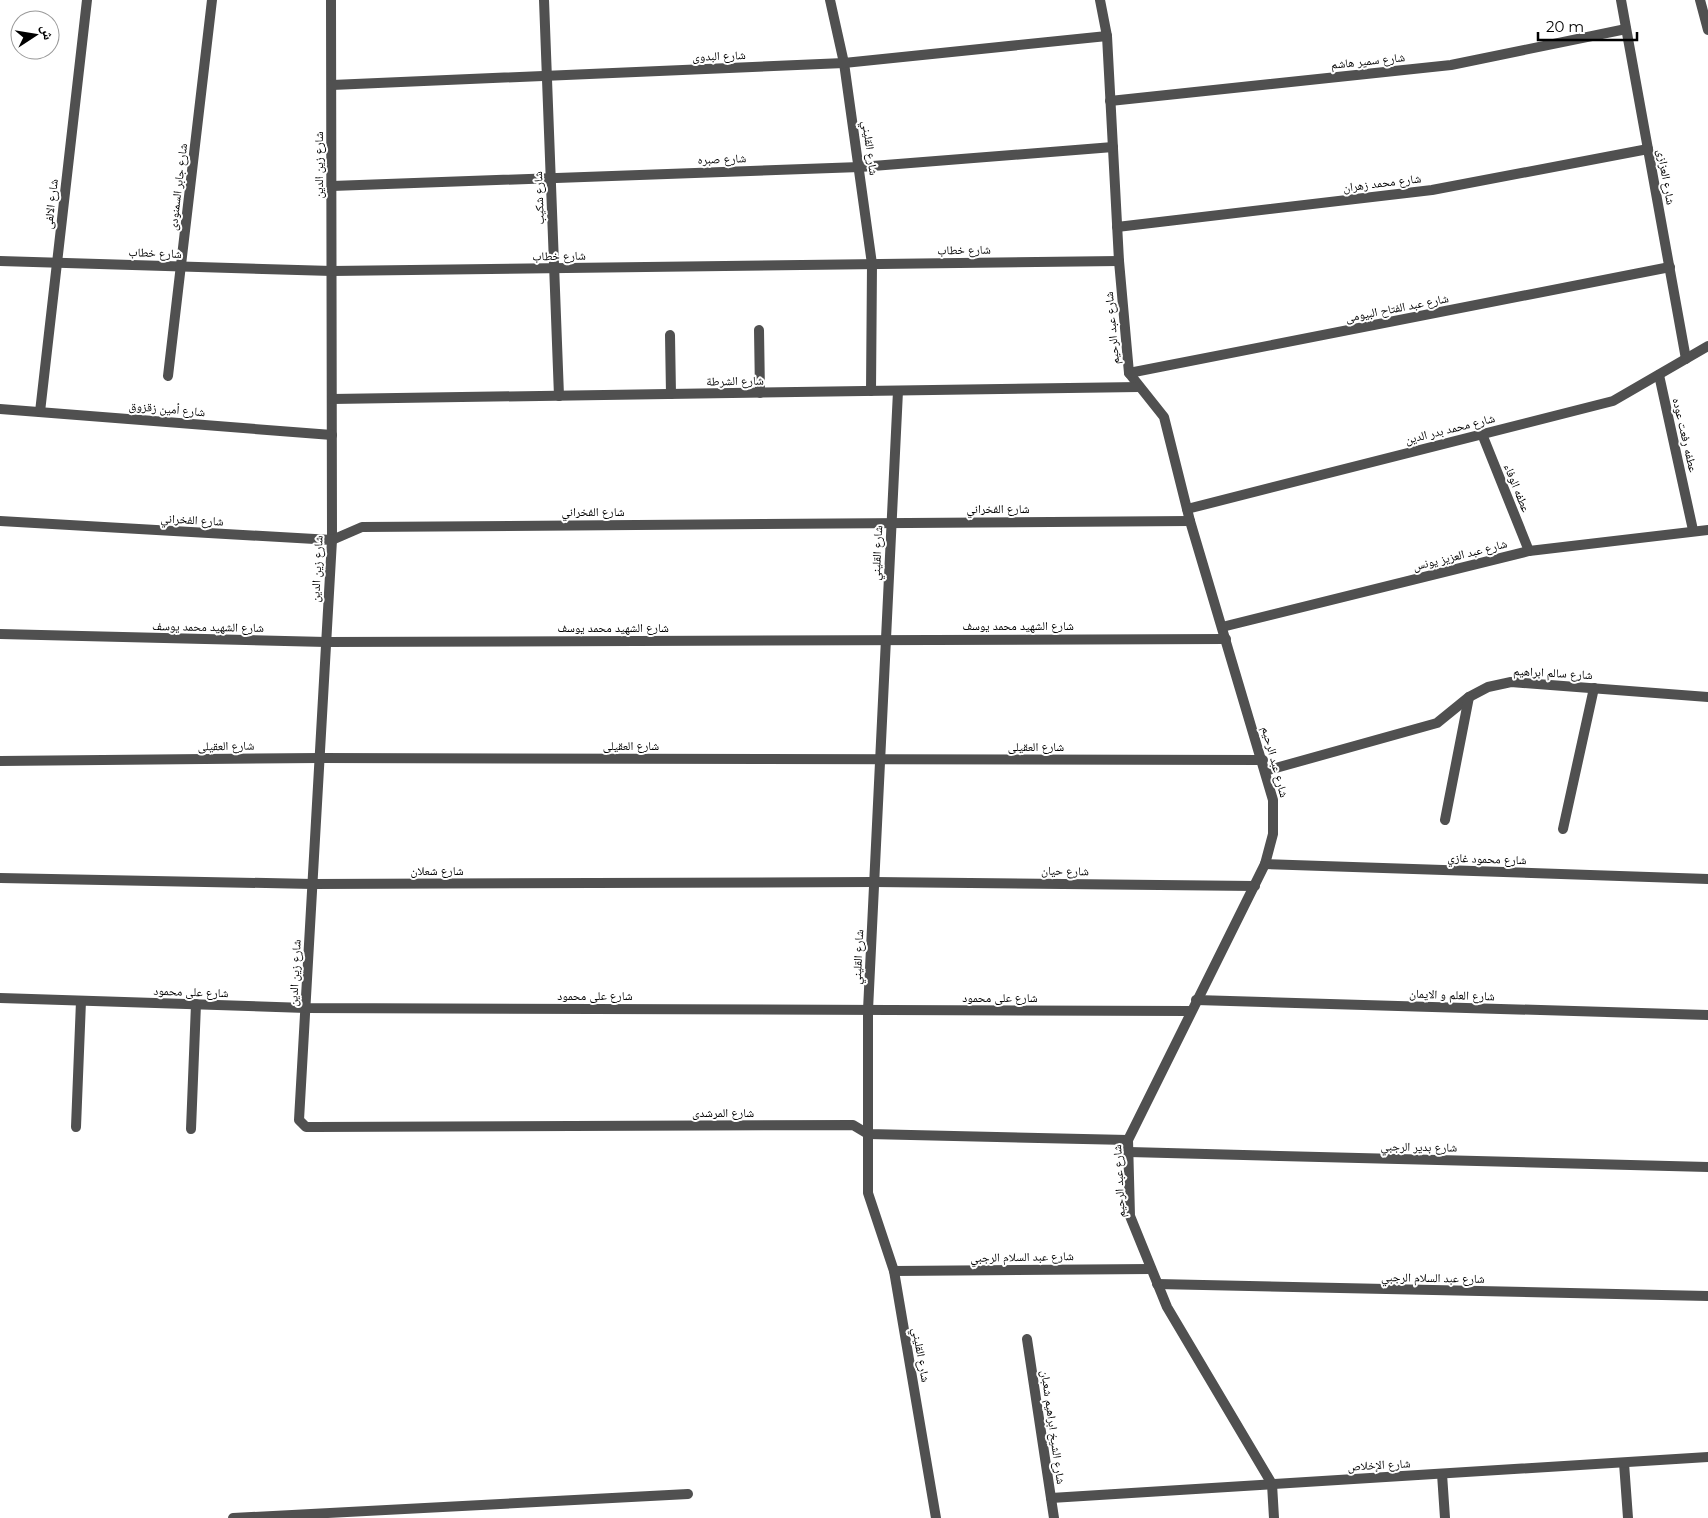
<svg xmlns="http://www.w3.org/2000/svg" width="1708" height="1518" font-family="Montserrat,'Noto Naskh Arabic',sans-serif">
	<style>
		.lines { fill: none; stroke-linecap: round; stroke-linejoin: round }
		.lane { stroke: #505050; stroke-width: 10 }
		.street { stroke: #505050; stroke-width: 10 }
		.labels { text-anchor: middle; stroke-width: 4; stroke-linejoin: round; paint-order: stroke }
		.street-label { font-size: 12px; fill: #000; stroke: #fff }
	</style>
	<rect width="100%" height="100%" fill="#fff"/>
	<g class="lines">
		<path class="lane" d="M233,1518l455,-24"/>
		<g class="street">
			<path d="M331,0l1,540 -33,580 7,7h9l538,-2 15,9 260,6"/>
			<path d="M544,0l15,396"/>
			<path d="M830,0l14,63 28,201 -1,127"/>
			<path d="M1100,0l7,36 12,225 10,112 35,44 26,104 83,279v34l-8,30 -137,276 2,76 37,91 105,177 2,34"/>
			<path d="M1621,0l65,359"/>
			<path d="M1700,0l8,30"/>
			<path d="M332,85l512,-22 263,-27"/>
			<path d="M1110,101l341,-36 175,-36"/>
			<path d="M332,186l528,-19 253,-20"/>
			<path d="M1117,227l315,-37 216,-41"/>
			<path d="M0,261l332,10 787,-10"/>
			<path d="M759,330l1,63"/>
			<path d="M670,335l1,59"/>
			<path d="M1129,373l541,-106"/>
			<path d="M1659,375l34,155"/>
			<path d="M168,376l44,-376"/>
			<path d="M898,391l-30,619v183l26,78 42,247"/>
			<path d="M332,399l807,-12"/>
			<path d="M0,409l332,26"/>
			<path d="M40,412l47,-412"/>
			<path d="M1482,434l47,117"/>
			<path d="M1187,509l426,-108 95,-55"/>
			<path d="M0,521l332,19 30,-13 828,-6"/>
			<path d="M1222,627l307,-76 179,-21"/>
			<path d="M0,634l326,8 900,-3"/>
			<path d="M0,761l320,-3 943,2"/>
			<path d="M1265,771l172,-48 32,-26 19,-10 23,-5 197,15"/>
			<path d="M1445,820l24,-123"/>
			<path d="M1563,829l31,-141"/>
			<path d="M1265,864l443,15"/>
			<path d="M0,878l313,6 561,-2 381,4"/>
			<path d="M0,998l306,10 884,3"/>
			<path d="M1196,1000l512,15"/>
			<path d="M76,1127l5,-126"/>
			<path d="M191,1129l5,-125"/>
			<path d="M1129,1152l579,15"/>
			<path d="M894,1271l257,-2"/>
			<path d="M1157,1284l551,12"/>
			<path d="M1027,1339l27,179"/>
			<path d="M1624,1463l4,55"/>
			<path d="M1442,1474l3,44"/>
			<path d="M1051,1498l657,-41"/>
		</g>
	</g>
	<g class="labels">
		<g class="street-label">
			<text transform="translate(719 56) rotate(-2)" y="4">شارع البدوى</text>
			<text transform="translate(1368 61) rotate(-6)" y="4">شارع سمير هاشم</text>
			<text transform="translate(870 148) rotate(82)" y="4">شارع القليني</text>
			<text transform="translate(722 159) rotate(-2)" y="4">شارع صبره</text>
			<text transform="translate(319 165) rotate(-90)" y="4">شارع زين الدين</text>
			<text transform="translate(1666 177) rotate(80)" y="4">شارع العزازى</text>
			<text transform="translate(1382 183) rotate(-7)" y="4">شارع محمد زهران</text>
			<text transform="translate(178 187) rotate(-83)" y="4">شارع جابر السمنودى</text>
			<text transform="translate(539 198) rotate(-92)" y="4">شارع شكيب</text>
			<text transform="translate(51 204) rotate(-83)" y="4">شارع الالفى</text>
			<text transform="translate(964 250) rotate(-1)" y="4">شارع خطاب</text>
			<text transform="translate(155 253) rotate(2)" y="4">شارع خطاب</text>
			<text transform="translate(559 256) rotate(-1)" y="4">شارع خطاب</text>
			<text transform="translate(1397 308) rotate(-11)" y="4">شارع عبد الفتاح البيومى</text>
			<text transform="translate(1112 328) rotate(-95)" y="4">شارع عبد الرحيم</text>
			<text transform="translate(735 381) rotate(-1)" y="4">شارع الشرطة</text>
			<text transform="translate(167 409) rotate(5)" y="4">شارع أمين زقزوق</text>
			<text transform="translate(1450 429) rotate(-14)" y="4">شارع محمد بدر الدين</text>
			<text transform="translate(1685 435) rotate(77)" y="4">عطفه رفعت عوده</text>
			<text transform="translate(1517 488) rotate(68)" y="4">عطفه الوفاء</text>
			<text x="998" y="513">شارع الفخراني</text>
			<text x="593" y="516">شارع الفخراني</text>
			<text transform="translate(192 520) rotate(3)" y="4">شارع الفخراني</text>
			<text transform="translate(877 553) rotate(-87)" y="4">شارع القليني</text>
			<text transform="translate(1460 555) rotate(-14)" y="4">شارع عبد العزيز يونس</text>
			<text transform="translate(317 569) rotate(-87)" y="4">شارع زين الدين</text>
			<text x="1018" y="630">شارع الشهيد محمد يوسف</text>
			<text transform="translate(208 627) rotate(1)" y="4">شارع الشهيد محمد يوسف</text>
			<text x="613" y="632">شارع الشهيد محمد يوسف</text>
			<text transform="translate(1553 673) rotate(3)" y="4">شارع سالم ابراهيم</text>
			<text transform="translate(226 746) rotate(-1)" y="4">شارع العقيلى</text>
			<text x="631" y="750">شارع العقيلى</text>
			<text x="1036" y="751">شارع العقيلى</text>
			<text transform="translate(1275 762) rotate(75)" y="4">شارع عبد الرحيم</text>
			<text transform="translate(1487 859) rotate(2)" y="4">شارع محمود غازي</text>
			<text x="437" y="875">شارع شعلان</text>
			<text transform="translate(1065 871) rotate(1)" y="4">شارع حيان</text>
			<text transform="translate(858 957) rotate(-87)" y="4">شارع القليني</text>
			<text transform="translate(295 973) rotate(-87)" y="4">شارع زين الدين</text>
			<text transform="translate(191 992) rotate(2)" y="4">شارع على محمود</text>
			<text transform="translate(1452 995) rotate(2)" y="4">شارع العلم و الايمان</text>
			<text x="595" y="1000">شارع على محمود</text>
			<text x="1000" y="1002">شارع على محمود</text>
			<text x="723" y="1117">شارع المرشدى</text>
			<text transform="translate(1419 1147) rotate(1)" y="4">شارع بدير الرجبي</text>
			<text transform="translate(1119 1181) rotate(-93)" y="4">شارع عبد الرحيم</text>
			<text transform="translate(1022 1257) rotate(-1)" y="4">شارع عبد السلام الرجبي</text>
			<text transform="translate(1433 1278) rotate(1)" y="4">شارع عبد السلام الرجبي</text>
			<text transform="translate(921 1355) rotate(80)" y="4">شارع القليني</text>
			<text transform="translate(1053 1427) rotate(82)" y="4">شارع الشيخ ابراهيم شعبان</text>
			<text transform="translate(1379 1465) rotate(-3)" y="4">شارع الإخلاص</text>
		</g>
	</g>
	<g transform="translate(35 35) rotate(78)"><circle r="24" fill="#ffffff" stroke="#999999"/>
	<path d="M0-4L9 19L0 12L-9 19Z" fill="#000000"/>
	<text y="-8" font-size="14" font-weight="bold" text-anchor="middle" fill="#000000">ش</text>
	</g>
	<path d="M1538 32v8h99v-8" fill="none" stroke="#000000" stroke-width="2.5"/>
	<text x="1546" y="32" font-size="15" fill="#000000" stroke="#ffffff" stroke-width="4" paint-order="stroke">20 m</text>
</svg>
